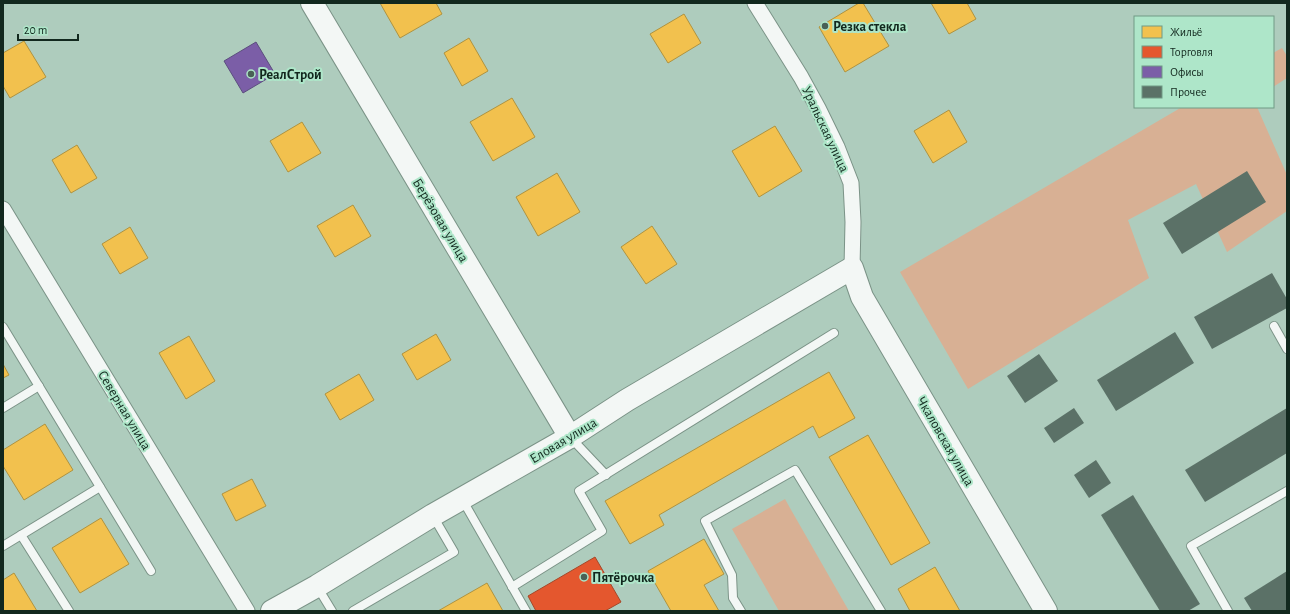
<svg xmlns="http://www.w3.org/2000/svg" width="1290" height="614" font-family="'Alegreya Sans',sans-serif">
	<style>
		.green { fill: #d8b094 }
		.homes { fill: #f2c14e; stroke: #af9340 }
		.shops { fill: #e4572e; stroke: #a54929 }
		.offices { fill: #7b5ea7; stroke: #5c4e7e }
		.building { fill: #5b7167 }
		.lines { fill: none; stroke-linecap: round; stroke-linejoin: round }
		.lane-casing { stroke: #7b9387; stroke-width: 10 }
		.street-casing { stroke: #7b9387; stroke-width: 17 }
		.secondary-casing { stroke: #7b9387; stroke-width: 24 }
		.lane { stroke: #f3f7f5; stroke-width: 8 }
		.street { stroke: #f3f7f5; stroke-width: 15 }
		.secondary { stroke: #f3f7f5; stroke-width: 22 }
		.poi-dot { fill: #496156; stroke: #aee6c9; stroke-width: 1.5 }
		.labels { text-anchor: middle; stroke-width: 4; stroke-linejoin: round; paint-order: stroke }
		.poi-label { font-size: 14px; font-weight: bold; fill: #12281e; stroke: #aee6c9; text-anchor: start }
		.street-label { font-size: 14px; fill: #12281e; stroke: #aee6c9 }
	</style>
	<rect width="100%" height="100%" fill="#aeccbd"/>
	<g class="green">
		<path d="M1282,48l5,8v22l-14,9v-34z"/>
		<path d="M1182,107h75l30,68v36l-60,41 -31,-68 -68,36 21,58 -181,111 -68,-117z"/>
		<path d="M785,499l5,9 59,103h-70l-47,-82z"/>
	</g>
	<g class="homes">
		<path d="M380,3h56l6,11 -42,24z"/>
		<path d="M859,3h4l26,43 -44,26 -26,-45z"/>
		<path d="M931,3h36l9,16 -27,15z"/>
		<path d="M684,14l17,29 -33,20 -18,-29z"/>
		<path d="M469,38l19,33 -26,15 -18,-33z"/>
		<path d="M24,41l22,36 -36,21 -7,-12v-33z"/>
		<path d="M512,98l23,39 -42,24 -23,-39z"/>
		<path d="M949,110l18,32 -34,21 -19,-32z"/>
		<path d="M302,122l19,31 -33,19 -18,-31z"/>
		<path d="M775,126l27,45 -43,26 -27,-46z"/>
		<path d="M77,145l20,33 -26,15 -19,-33z"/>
		<path d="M557,173l23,39 -42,24 -22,-39z"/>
		<path d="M353,205l18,31 -36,21 -18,-31z"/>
		<path d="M652,226l25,38 -31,20 -25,-37z"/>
		<path d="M130,227l18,31 -28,16 -18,-30z"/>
		<path d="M436,334l15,26 -34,20 -15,-26z"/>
		<path d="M189,336l26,45 -29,18 -27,-46z"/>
		<path d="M3,364l6,11 -6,3z"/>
		<path d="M829,372l26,46 -36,20 -6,-12 -154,89 5,10 -34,19 -25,-43z"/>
		<path d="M359,374l15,26 -34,20 -15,-26z"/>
		<path d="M45,424l28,46 -49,30 -21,-34v-16z"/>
		<path d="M868,435l62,108 -39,22 -62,-108z"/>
		<path d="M252,479l14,27 -30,15 -14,-27z"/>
		<path d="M101,518l28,46 -49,29 -28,-45z"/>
		<path d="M704,539l20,35 -20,11 15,26h-48l-23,-40z"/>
		<path d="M935,567l25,44h-50l-12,-22z"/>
		<path d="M14,573l23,38h-34v-31z"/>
		<path d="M487,583l16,28h-65z"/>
	</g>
	<path class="shops" d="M595,557l26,45 -16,9h-69l-8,-15z"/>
	<path class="offices" d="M256,42l19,32 -32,19 -19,-32z"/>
	<g class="building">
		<path d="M1247,171l19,31 -84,52 -19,-31z"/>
		<path d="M1272,273l15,26v9l-75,41 -18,-32z"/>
		<path d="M1175,332l19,31 -78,48 -19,-31z"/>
		<path d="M1039,354l19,27 -33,22 -18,-27z"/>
		<path d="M1074,408l10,15 -30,20 -10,-15z"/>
		<path d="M1287,408v45l-82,49 -20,-32z"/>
		<path d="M1096,460l15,23 -22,15 -15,-23z"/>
		<path d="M1133,495l67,109 -12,7h-28l-59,-96z"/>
		<path d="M1287,571v40h-35l-8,-13z"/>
	</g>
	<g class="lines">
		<defs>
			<g id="lane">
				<path d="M1274,326l13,23"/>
				<path d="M3,327l148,244"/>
				<path d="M3,408l36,-22"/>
				<path d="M571,438l35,37"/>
				<path d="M462,499l64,112"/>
				<path d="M21,535l48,76"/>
				<path d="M3,546l97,-59"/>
				<path d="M512,587l90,-56 -23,-40 255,-158"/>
				<path d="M318,588l14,23"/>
				<path d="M353,611l101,-59 -21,-36"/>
				<path d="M741,611l-8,-13 -1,-23 -27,-54 90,-51 86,141"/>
				<path d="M1228,611l-37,-65 96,-55"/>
			</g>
			<g id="street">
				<path d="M755,3l46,74 17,31 19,39 14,36 2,39 -1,46"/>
				<path d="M3,209l244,402"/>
			</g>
			<g id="secondary">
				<path d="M312,3l258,434"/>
				<path d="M272,611l45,-25 116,-71 137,-78 57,-37 225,-132 10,29 184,314"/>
			</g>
		</defs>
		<use href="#lane" class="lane-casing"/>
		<use href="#street" class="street-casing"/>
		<use href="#secondary" class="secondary-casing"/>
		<use href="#lane" class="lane"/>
		<use href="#street" class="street"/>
		<use href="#secondary" class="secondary"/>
	</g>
	<g class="poi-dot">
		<circle cx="825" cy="26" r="4"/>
		<circle cx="251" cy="74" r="4"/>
		<circle cx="584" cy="577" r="4"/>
	</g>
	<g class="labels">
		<g class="poi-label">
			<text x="833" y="31">Резка стекла</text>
			<text x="259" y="79">РеалСтрой</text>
			<text x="592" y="582">Пятёрочка</text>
		</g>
		<g class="street-label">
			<text transform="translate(826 129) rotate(65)" y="5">Уральская улица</text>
			<text transform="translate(441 220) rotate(59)" y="5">Берёзовая улица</text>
			<text transform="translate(125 410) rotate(59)" y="5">Северная улица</text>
			<text transform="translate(563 440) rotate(-31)" y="5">Еловая улица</text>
			<text transform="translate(946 441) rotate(60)" y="5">Чкаловская улица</text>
		</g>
	</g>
	<rect width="1290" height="614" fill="none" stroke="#12281e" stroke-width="8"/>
	<rect x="1134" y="16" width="140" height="92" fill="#aee6c9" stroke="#709a85"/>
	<rect x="1142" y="26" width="20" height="12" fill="#f2c14e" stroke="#709a85"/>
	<text x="1170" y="36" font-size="12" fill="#12281e">Жильё</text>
	<rect x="1142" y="46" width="20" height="12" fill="#e4572e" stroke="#709a85"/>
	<text x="1170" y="56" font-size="12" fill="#12281e">Торговля</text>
	<rect x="1142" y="66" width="20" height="12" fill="#7b5ea7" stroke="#709a85"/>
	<text x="1170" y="76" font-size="12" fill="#12281e">Офисы</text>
	<rect x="1142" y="86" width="20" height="12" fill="#5b7167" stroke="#709a85"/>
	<text x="1170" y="96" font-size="12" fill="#12281e">Прочее</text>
	<path d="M18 34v6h60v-6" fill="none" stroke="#12281e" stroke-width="2"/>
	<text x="24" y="34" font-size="12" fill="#12281e" stroke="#aee6c9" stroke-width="3" paint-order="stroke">20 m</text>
</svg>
